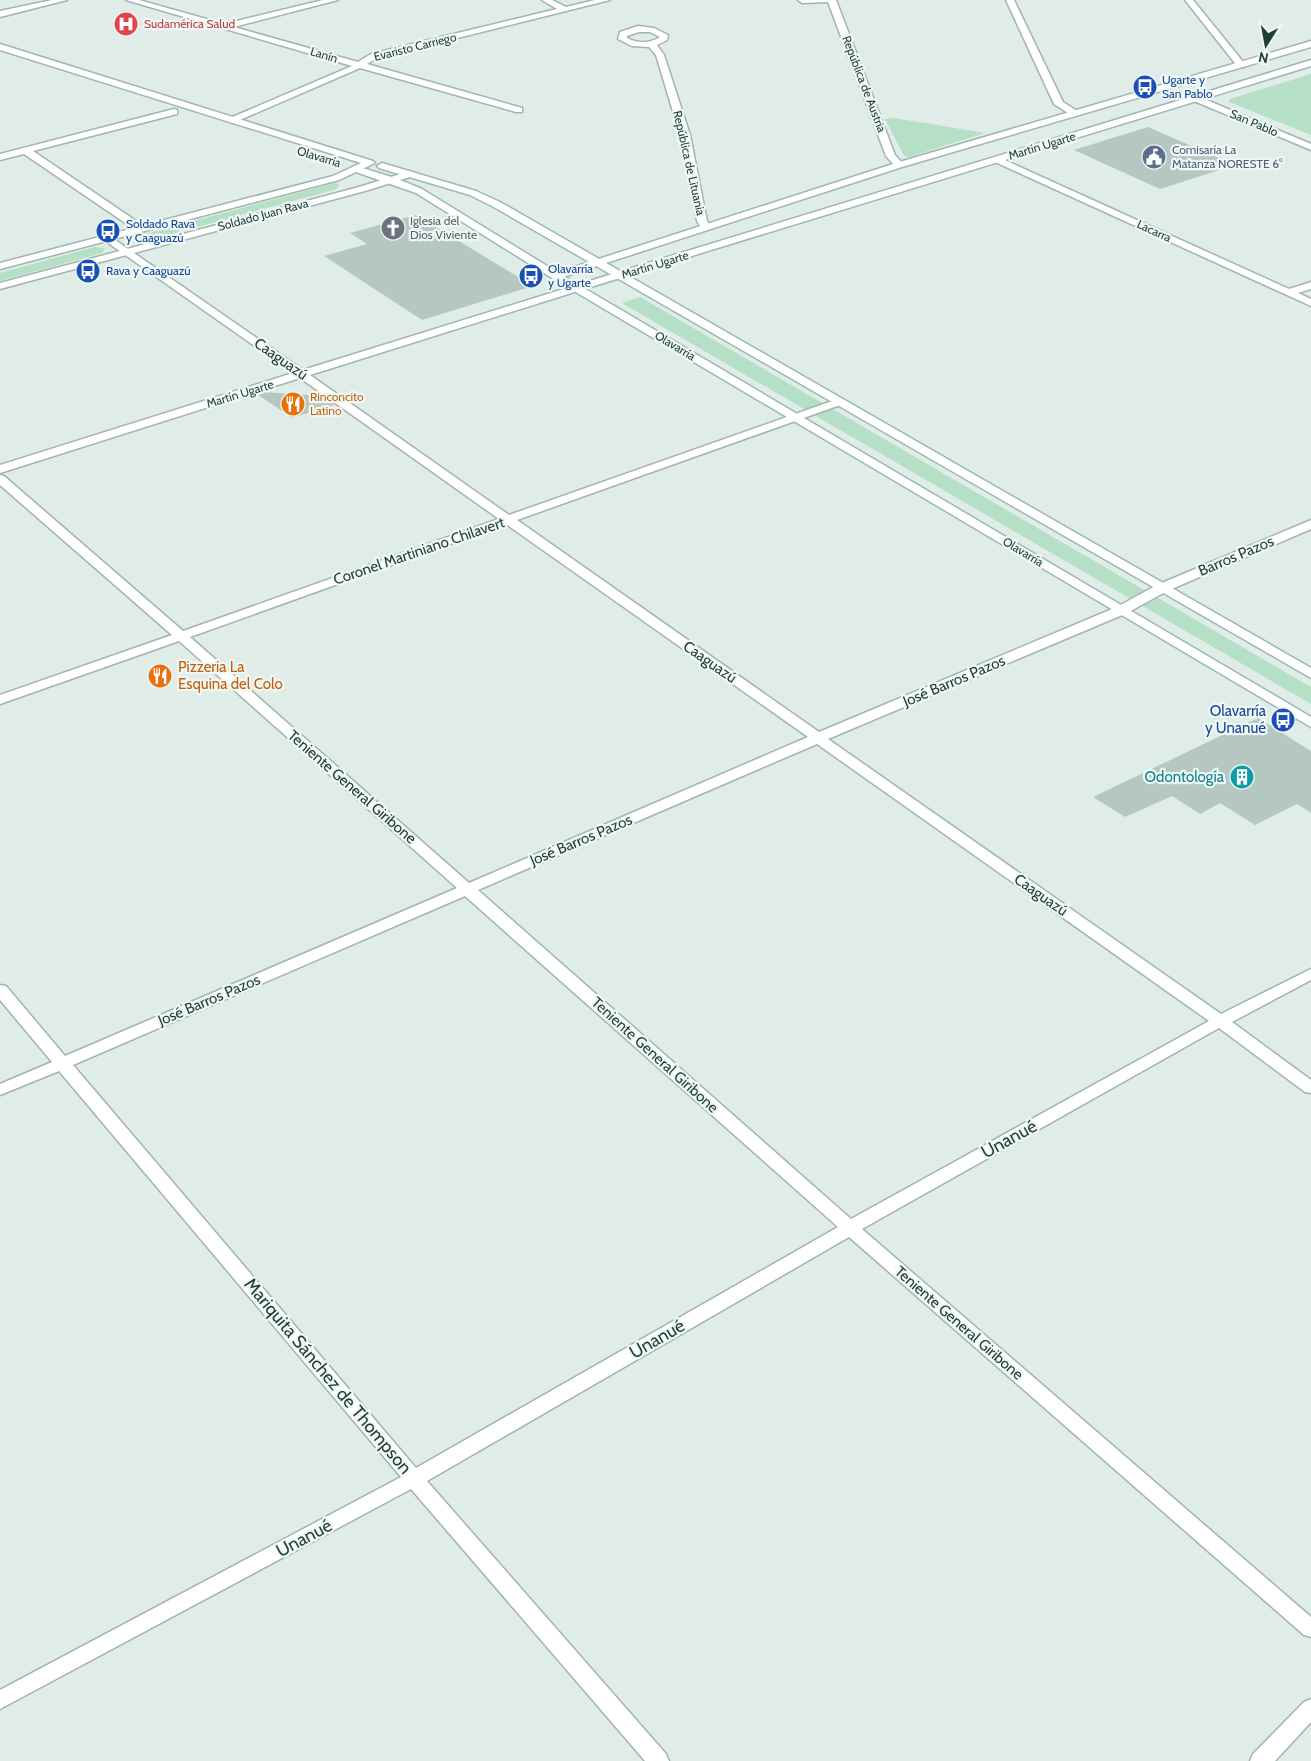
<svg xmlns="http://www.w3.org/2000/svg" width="1311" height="1761" font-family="Cabin,sans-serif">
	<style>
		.green { fill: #b5e0c6 }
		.building { fill: #b4c7c1 }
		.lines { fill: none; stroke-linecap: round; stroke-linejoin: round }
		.minor-casing { stroke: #a1b4b0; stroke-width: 3 }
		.tertiary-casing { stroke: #a1b4b0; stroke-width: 3 }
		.secondary-casing { stroke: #9cb9b2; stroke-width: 3 }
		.minor { fill: #fff; fill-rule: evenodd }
		.tertiary { fill: #fff; fill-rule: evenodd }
		.secondary { fill: #fff; fill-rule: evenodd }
		.labels { text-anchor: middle; stroke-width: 4.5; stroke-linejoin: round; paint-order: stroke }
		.far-health-label { font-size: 12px; fill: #be3a42; stroke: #f0f8f5; text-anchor: start }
		.far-street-label { font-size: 12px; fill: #1e3e39; stroke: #f0f8f5 }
		.far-transit-label { font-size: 12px; fill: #164399; stroke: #f0f8f5; text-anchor: start }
		.far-service-label { font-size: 12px; fill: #4e5e75; stroke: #f0f8f5; text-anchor: start }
		.far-worship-label { font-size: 12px; fill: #5b616d; stroke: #f0f8f5; text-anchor: start }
		.far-food-label { font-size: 12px; fill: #c56008; stroke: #f0f8f5; text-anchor: start }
		.street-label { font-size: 15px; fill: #1e3e39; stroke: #f0f8f5 }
		.food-label { font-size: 15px; fill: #c56008; stroke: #f0f8f5; text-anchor: start }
		.transit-label { font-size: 15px; fill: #164399; stroke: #f0f8f5; text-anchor: end }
		.culture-label { font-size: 15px; fill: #0d838f; stroke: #f0f8f5; text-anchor: end }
		.near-street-label { font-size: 18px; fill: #1e3e39; stroke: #f0f8f5 }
	</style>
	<rect width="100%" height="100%" fill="#dfece8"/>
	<g class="green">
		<path d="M1311,74v61l-82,-33 1,-3z"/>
		<path d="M894,118l91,15 -76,24 -5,-1 -19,-37z"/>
		<path d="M335,183l4,1 -2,5 -184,50h-12l-1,-3 5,-2z"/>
		<path d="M94,247l11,1 -3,5 -102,28v-8z"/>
		<path d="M640,297l671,390v17l-689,-401z"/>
	</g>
	<g class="building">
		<path d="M1148,127l87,38 -75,24 -86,-39z"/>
		<path d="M416,215l117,71 -111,34 -98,-64 43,-12 -17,-11z"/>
		<path d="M261,392l62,4 11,9 -42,13 -35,-24z"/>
		<path d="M1258,718l53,33v62l-14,-9 -42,21 -35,-22 -20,11 -28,-18 -47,21 -32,-20z"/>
	</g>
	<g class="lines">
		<defs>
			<g id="minor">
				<path d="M52,0h15l-67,17v-6z"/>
				<path d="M126,0h13l85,24 99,-24h15l-104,27 124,35 13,-8 186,-45 -15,-9h10l14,7 29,-7h15l-233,58 -10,6 155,44v4h-6l-156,-44 -127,55 -3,-1v-4l122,-52z"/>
				<path d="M798,0h38l59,155 9,10 -2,2h-6l-10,-11 -58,-154 -26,1z"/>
				<path d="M1006,0h8l49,102 14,9v4h-6l-17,-11z"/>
				<path d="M1185,0h8l51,63v4h-6z"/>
				<path d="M638,26l16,2 14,7 -1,5 -10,5 7,10 26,80 17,86 4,6 -1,2h-8l-5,-8 -17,-86 -24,-80 -7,-8 -17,-1 -14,-7 2,-7zM639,32h11l10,5c-11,7 -23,6 -33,1v-2z"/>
				<path d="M1197,96l114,48v6l-117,-49 -2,-2z"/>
				<path d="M174,109l3,1v4l-144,37 112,76v4h-8l-113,-77 -24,6v-6z"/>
				<path d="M998,157l291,132 22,-7v7l-13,4 13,6v7l-316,-144 -2,-2z"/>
				<path d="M108,235l195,135 270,-84h8l1,2 -1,2 -271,85 199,140 326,-115h8l2,2 -2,2 -326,116 302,212 298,-125 40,-22 154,-65v9l-144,62 -40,22 -299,126 393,275 90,-45v11l-79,42 79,58v13l-6,-1 -86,-64 -357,201 449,388v20l-7,-2 -455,-398 -422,244 239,273 3,7h-24l-234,-272 -411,220v-19l401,-213 -342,-406 -59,24v-11l52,-22 -52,-62v-15l6,1 59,70 392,-168 -278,-247 -179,63v-9l172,-60 -172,-150v-10l4,1 179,155 316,-112 -199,-141 -300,95v-8l293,-92 -189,-133 -1,-2zM506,524l302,213 -339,146 -279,-246zM817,744l392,277 -358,198 -373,-329zM465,896l373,331 -422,241 -343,-403z"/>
			</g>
			<g id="tertiary">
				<path d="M1311,41v6l-409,120 -342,111h-8l-1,-2 1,-2 344,-111z"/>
				<path d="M0,44l373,117 2,2 -36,17 -339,89v-6l333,-87 28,-13 -361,-113z"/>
				<path d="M1311,60v6l-730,224 -4,1 -5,-3 1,-2z"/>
				<path d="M410,171l5,3 -2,2 -48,15 -365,98v-6l359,-96z"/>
				<path d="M1311,1699v23l-36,39h-25l3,-7 51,-52z"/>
			</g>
			<g id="secondary">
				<path d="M382,163l94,28 24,11 811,466v10l-819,-472 -22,-11 -91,-27 -2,-2z"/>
				<path d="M356,166l39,12 27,11 138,85 751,443v10l-759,-449 -136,-85 -63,-22v-4z"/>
			</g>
		</defs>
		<use href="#minor" class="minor-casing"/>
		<use href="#tertiary" class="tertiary-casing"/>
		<use href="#secondary" class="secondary-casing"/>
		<use href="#minor" class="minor"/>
		<use href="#tertiary" class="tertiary"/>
		<use href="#secondary" class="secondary"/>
	</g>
	<defs>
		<symbol id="hospital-disc" viewBox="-11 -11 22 22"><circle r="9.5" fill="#e0444e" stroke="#f0f8f5"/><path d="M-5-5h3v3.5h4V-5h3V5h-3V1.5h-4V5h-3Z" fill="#fff"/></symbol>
		<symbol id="bus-disc" viewBox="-11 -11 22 22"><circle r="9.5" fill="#1a4fb4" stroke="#f0f8f5"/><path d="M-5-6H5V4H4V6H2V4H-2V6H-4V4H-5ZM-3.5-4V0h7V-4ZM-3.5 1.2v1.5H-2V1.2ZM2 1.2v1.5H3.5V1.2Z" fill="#fff"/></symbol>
		<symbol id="civic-disc" viewBox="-11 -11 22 22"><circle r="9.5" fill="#5c6f8a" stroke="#f0f8f5"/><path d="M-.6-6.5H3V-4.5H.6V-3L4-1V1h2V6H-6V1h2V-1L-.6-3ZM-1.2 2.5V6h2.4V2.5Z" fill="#fff"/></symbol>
		<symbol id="church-disc" viewBox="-11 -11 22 22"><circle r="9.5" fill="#6b7280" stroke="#f0f8f5"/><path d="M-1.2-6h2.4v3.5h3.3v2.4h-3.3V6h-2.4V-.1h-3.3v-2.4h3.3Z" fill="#fff"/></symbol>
		<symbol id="restaurant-disc" viewBox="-11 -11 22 22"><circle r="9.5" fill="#e8710a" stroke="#f0f8f5"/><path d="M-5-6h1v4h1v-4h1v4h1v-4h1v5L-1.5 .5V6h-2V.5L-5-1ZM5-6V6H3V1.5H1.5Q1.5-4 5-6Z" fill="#fff"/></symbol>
		<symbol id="building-disc" viewBox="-11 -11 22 22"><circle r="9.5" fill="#0f9aa8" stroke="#f0f8f5"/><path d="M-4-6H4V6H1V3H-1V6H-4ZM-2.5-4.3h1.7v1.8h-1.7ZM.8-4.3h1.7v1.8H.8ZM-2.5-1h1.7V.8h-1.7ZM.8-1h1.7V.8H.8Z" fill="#fff"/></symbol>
	</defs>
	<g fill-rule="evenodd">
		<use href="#hospital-disc" x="112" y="10" width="28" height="28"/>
		<use href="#bus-disc" x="1131" y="73" width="28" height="28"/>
		<use href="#civic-disc" x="1140" y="143" width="28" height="28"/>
		<use href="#church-disc" x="379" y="214" width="28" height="28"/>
		<use href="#bus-disc" x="94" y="217" width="28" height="28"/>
		<use href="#bus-disc" x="74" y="257" width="28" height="28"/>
		<use href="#bus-disc" x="517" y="262" width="28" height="28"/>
		<use href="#restaurant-disc" x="279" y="390" width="28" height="28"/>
		<use href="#restaurant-disc" x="146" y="662" width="28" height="28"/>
		<use href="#bus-disc" x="1269" y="706" width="28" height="28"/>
		<use href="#building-disc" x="1228" y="763" width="28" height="28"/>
	</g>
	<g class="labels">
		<g class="far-health-label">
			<text x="144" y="28">Sudamérica Salud</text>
		</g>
		<g class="far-street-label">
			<text transform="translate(415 47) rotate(-14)" y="4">Evaristo Carriego</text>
			<text transform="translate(324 55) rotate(17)" y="4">Lanín</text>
			<text transform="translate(864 84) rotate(69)" y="4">República de Austria</text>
			<text transform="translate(1254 123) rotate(23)" y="4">San Pablo</text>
			<text transform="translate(1042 146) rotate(-17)" y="4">Martín Ugarte</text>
			<text transform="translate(319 157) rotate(17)" y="4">Olavarría</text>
			<text transform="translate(689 163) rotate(77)" y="4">República de Lituania</text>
			<text transform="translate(263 215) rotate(-15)" y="4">Soldado Juan Rava</text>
			<text transform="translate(1154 231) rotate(25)" y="4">Lacarra</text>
			<text transform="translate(655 265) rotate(-17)" y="4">Martín Ugarte</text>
			<text transform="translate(675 346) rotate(31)" y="4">Olavarría</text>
			<text transform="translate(240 394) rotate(-17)" y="4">Martín Ugarte</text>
			<text transform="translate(1023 552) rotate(31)" y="4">Olavarría</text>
		</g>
		<g class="far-transit-label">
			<text x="1162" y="84">Ugarte y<tspan x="1162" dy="14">San Pablo</tspan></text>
			<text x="126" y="228">Soldado Rava<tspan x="126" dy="14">y Caaguazú</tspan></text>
			<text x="548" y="273">Olavarría<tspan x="548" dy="14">y Ugarte</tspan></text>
			<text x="106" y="275">Rava y Caaguazú</text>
		</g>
		<g class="far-service-label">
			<text x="1172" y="154">Comisaría La<tspan x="1172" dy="14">Matanza NORESTE 6°</tspan></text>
		</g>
		<g class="far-worship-label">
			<text x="410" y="225">Iglesia del<tspan x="410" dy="14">Dios Viviente</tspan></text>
		</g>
		<g class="far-food-label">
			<text x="310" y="401">Rinconcito<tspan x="310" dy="14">Latino</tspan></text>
		</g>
		<g class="street-label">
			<text transform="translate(281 359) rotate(35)" y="5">Caaguazú</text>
			<text transform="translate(419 551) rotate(-19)" y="5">Coronel Martiniano Chilavert</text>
			<text transform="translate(1236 556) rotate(-23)" y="5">Barros Pazos</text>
			<text transform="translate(710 662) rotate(35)" y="5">Caaguazú</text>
			<text transform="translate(954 681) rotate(-23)" y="5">José Barros Pazos</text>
			<text transform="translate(352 787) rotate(41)" y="5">Teniente General Giribone</text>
			<text transform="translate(581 840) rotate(-23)" y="5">José Barros Pazos</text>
			<text transform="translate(1041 895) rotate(35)" y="5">Caaguazú</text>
			<text transform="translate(209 1000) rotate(-23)" y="5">José Barros Pazos</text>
			<text transform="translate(655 1055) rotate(42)" y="5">Teniente General Giribone</text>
			<text transform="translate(959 1323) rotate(41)" y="5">Teniente General Giribone</text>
		</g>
		<g class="food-label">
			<text x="178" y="672">Pizzeria La<tspan x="178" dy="17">Esquina del Colo</tspan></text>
		</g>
		<g class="transit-label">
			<text x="1266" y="716">Olavarría<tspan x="1266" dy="17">y Unanué</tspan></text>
		</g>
		<g class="culture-label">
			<text x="1224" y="782">Odontología</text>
		</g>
		<g class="near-street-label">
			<text transform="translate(1009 1139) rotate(-29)" y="6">Unanué</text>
			<text transform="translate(657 1339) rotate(-30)" y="6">Unanué</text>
			<text transform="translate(328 1376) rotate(50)" y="6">Mariquita Sánchez de Thompson</text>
			<text transform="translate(304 1538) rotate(-28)" y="6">Unanué</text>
		</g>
	</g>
	<g transform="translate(1266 45) rotate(191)" stroke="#f0f8f5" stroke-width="4" paint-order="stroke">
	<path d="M0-4L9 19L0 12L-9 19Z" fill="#1e3e39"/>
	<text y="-8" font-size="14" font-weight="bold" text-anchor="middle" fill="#1e3e39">N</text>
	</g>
</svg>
